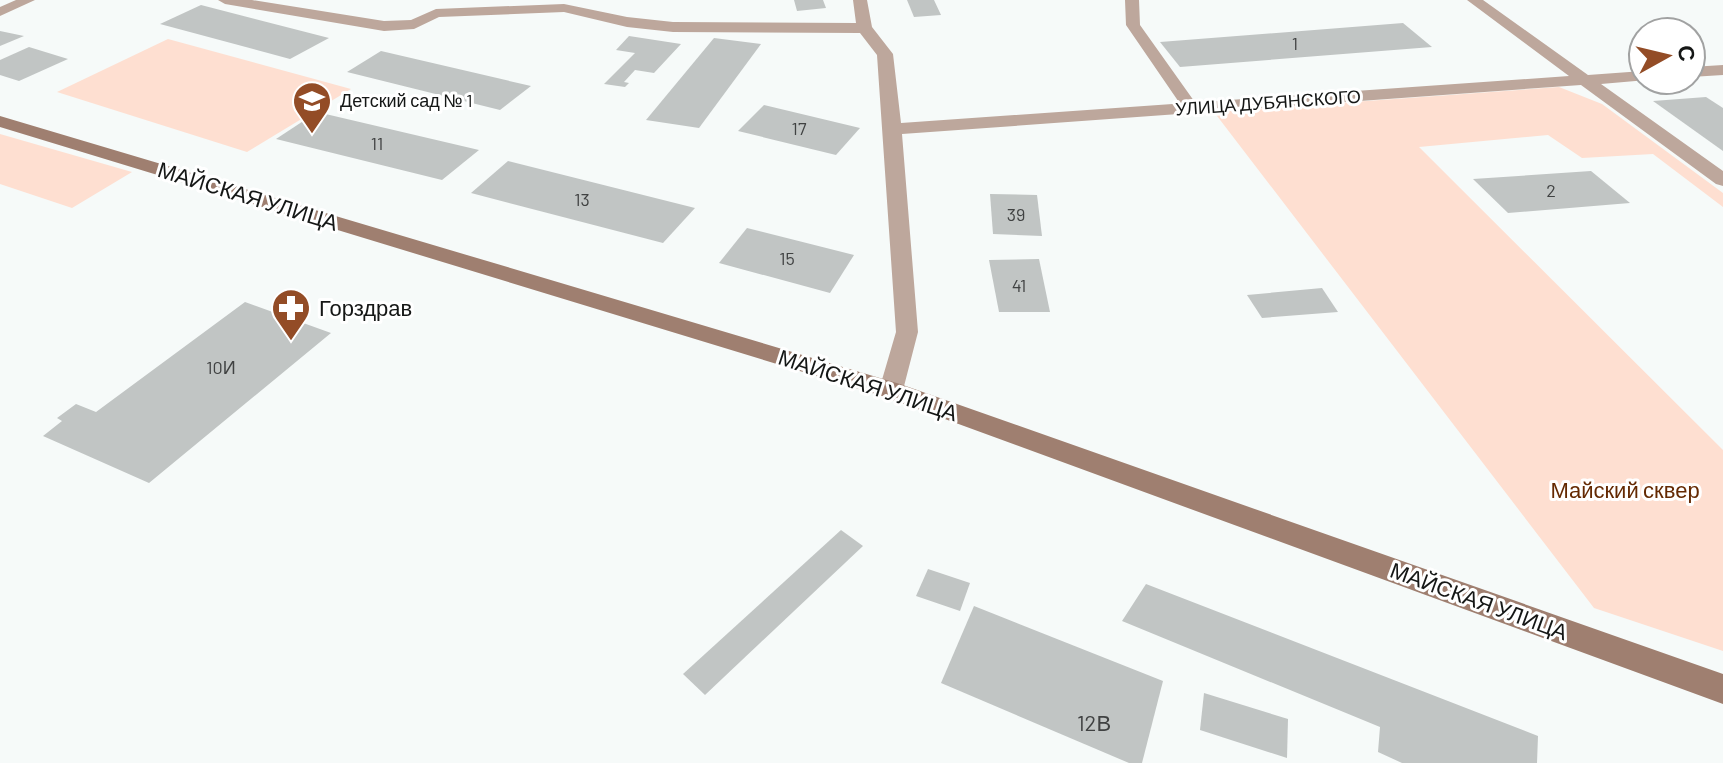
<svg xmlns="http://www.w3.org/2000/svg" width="1723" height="763" font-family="Barlow,sans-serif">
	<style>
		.green { fill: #fedfd1 }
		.building { fill: #c1c5c4 }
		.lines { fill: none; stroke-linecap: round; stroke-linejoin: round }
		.lane { fill: #bda79c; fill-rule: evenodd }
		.street { fill: #bda79c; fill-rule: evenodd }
		.secondary { fill: #9f7f70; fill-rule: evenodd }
		.labels { text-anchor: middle; stroke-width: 6; stroke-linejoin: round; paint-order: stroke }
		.number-label { font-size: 18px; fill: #404242 }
		.far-poi-label { font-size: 18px; fill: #151716; stroke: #fff; text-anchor: start }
		.far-street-label { font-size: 18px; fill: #151716; stroke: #fff }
		.street-label { font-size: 22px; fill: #151716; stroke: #fff }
		.poi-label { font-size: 22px; fill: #151716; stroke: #fff; text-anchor: start }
		.park-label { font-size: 22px; fill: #642902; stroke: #fff }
		.near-number-label { font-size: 22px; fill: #404242 }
	</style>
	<rect width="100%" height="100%" fill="#f6faf9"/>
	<g class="green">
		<path d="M168,39l183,50 -104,63 -190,-60z"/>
		<path d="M1559,87l43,17 121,89v14l-70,-53 -71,4 -34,-23 -129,12 304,303v201l-129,-43 -380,-496z"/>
		<path d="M0,134l132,38 -60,36 -72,-24z"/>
	</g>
	<g class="building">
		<path d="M794,0h29l3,8 -29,3z"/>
		<path d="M907,0h27l7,15 -27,2z"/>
		<path d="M201,5l128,33 -39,21 -130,-35z"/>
		<path d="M1403,23l29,24 -252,20 -20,-25z"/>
		<path d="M0,31l24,5 -24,10z"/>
		<path d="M629,36l52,8 -27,29 -19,-3 -11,12 5,1 -4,4 -21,-3 31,-31 -19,-3z"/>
		<path d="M714,38l47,6 -62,84 -53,-8z"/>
		<path d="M29,47l39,12 -49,22 -19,-6v-15z"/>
		<path d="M381,51l150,35 -31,24 -153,-38z"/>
		<path d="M1706,97l17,11v43l-70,-50z"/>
		<path d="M764,105l96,23 -24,27 -98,-24z"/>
		<path d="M317,112l162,38 -37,30 -166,-41z"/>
		<path d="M508,161l187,47 -32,35 -192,-50z"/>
		<path d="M1591,171l39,32 -122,10 -35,-34z"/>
		<path d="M990,194l47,1 5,41 -49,-2z"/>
		<path d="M747,228l107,27 -24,38 -111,-30z"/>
		<path d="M1039,259l11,53h-51l-10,-52z"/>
		<path d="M1322,288l16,24 -76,6 -15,-23z"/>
		<path d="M245,302l86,31 -182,150 -106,-47 19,-15 -5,-3 19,-14 20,8z"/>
		<path d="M841,530l22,16 -158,149 -22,-21z"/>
		<path d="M928,569l42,14 -10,28 -44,-15z"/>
		<path d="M1146,584l392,152 -1,27h-135l-24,-11 2,-25 -258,-106z"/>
		<path d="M974,606l189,75 -21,82h-13l-188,-80z"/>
		<path d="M1204,693l84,26 -1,39 -87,-28z"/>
	</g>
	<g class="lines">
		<path class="lane" d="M1125,0h14l1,25 59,83 -2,3h-12l-59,-86z"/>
		<g class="street">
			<path d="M16,0h19l-35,16v-9z"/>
			<path d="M218,0h34l132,21 27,-1 25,-11 128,-5 63,13 46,5 183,1 -3,-23h14l5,27 21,27 8,69 668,-47 -102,-76h16l105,75 55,-4v9h4l-46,4 122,87v15l-7,-2 -135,-99 -679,49 16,198 -15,58 -3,6 -9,3 -9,-3 -3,-6 17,-58 -19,-277 -17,-22 -187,-1 -46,-5 -63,-15 -125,5 -25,12 -30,2 -159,-27z"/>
			<path d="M1723,65v10l-32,2v-10z"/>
		</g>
		<path class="secondary" d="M0,116l900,268 823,290v30l-841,-308 -882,-269z"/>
	</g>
	<defs>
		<symbol id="school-pin" viewBox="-11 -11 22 30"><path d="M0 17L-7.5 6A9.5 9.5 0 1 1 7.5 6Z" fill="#934c26" stroke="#fff"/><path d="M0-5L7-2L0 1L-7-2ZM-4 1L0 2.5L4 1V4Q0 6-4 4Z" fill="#fff"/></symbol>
		<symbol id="pharmacy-pin" viewBox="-11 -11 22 30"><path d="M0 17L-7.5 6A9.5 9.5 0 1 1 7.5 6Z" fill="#934c26" stroke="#fff"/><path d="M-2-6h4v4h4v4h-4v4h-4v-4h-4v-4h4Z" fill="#fff"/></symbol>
	</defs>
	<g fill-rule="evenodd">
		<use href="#school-pin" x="290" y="79" width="44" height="60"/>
		<use href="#pharmacy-pin" x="269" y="286" width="44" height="60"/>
	</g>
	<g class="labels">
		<g class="number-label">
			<text x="1295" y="50">1</text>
			<text x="799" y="135">17</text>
			<text x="377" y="150">11</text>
			<text x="1551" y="197">2</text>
			<text x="582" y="206">13</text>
			<text x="1016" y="221">39</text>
			<text x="787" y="265">15</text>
			<text x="1019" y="292">41</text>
			<text x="221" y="374">10И</text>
		</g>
		<g class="far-poi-label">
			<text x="340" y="107">Детский сад № 1</text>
		</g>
		<g class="far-street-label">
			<text transform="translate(1268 103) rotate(-4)" y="6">УЛИЦА ДУБЯНСКОГО</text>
		</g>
		<g class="street-label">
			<text transform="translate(248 196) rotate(17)" y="8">МАЙСКАЯ УЛИЦА</text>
			<text transform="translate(868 385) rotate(18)" y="8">МАЙСКАЯ УЛИЦА</text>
			<text transform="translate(1479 601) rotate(20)" y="8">МАЙСКАЯ УЛИЦА</text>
		</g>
		<g class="poi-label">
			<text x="319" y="316">Горздрав</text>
		</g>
		<g class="park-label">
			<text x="1625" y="498">Майский сквер</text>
		</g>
		<g class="near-number-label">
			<text x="1094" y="731">12В</text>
		</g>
	</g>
	<g transform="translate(1667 56) rotate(82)"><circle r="38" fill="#ffffff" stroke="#a1a2a2" stroke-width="2"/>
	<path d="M0-6L14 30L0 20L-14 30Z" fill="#934c26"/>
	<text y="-12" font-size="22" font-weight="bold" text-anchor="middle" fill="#151716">С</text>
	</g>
</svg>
